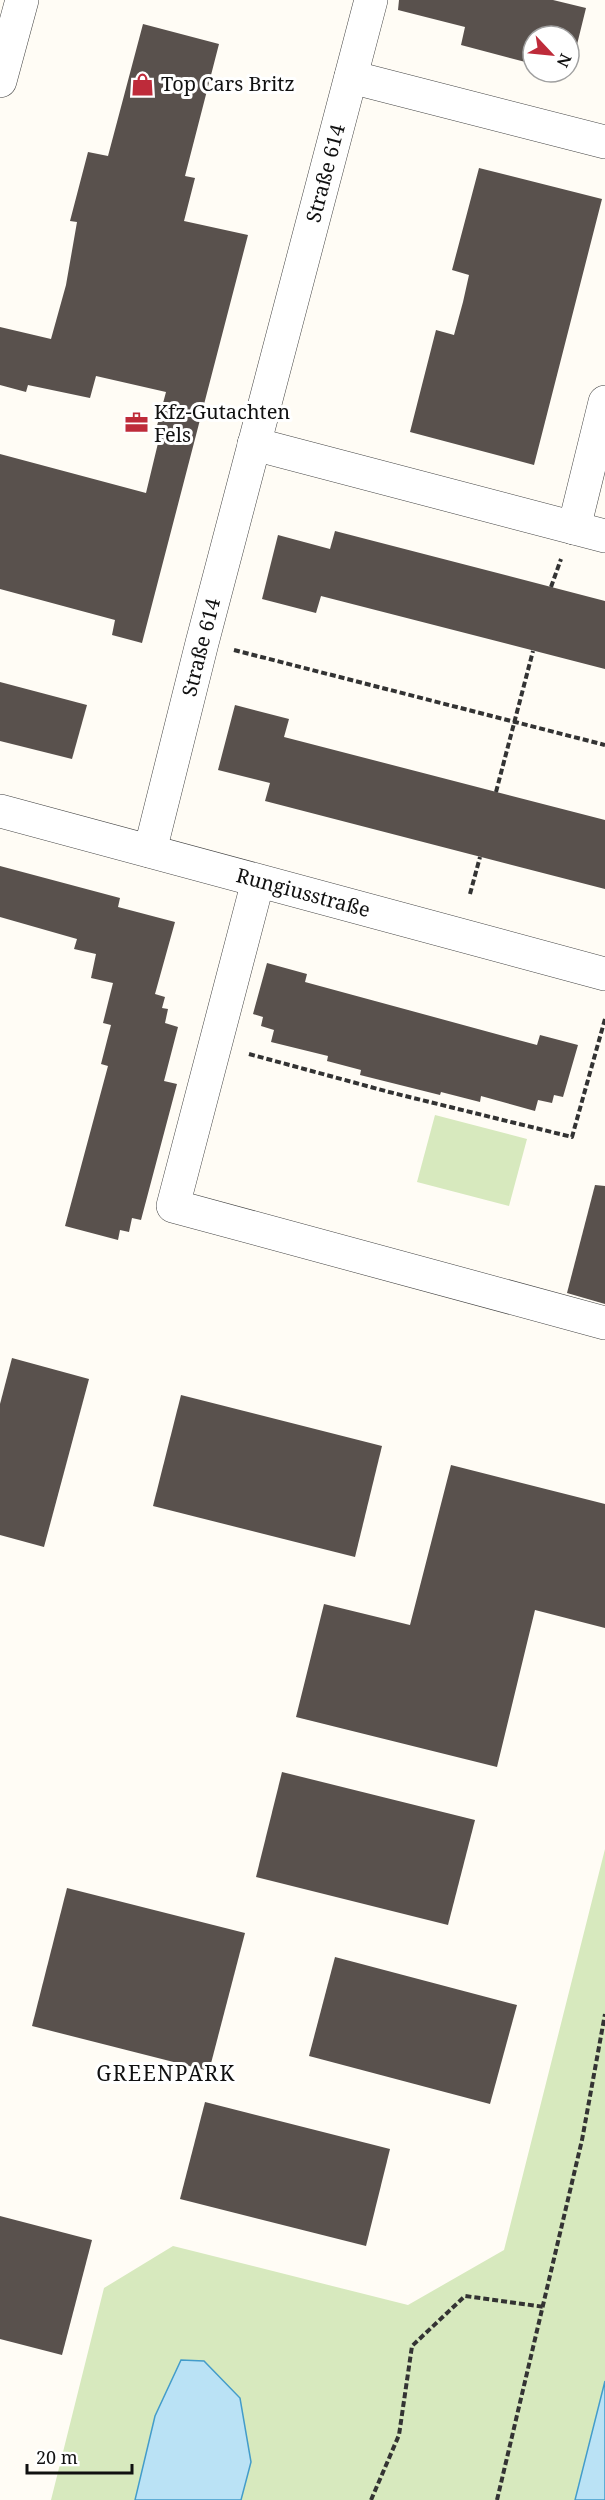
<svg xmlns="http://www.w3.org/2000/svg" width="605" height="2500" font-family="'Noto Serif',serif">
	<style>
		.green { fill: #d7e9be }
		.water { fill: #bae2f5; stroke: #439cca; stroke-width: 1.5 }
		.building { fill: #59514d }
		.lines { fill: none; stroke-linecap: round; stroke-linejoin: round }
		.minor-casing { stroke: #444; stroke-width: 34 }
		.path { stroke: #333; stroke-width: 4; stroke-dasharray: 6 3; stroke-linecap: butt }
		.minor { stroke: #fff; stroke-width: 33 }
		.labels { text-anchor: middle; stroke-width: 6; stroke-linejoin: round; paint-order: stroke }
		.poi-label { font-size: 20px; fill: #111; stroke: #fff; text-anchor: start }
		.street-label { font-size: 20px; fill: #111; stroke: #fff }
		.neighbourhood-label { font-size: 21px; letter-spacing: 1.5px; fill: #111; stroke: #fff }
	</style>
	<rect width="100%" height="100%" fill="#fffcf5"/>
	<g class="green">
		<path d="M435,1115l92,24 -18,67 -92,-24z"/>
		<path d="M605,1849v532l-30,119h-524l53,-212 69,-42 235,59 96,-55z"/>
	</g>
	<g class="water">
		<path d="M181,2360l23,1 36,37 11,64 -10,38h-106l20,-84z"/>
		<path d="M605,2381v119h-30z"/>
	</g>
	<g class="building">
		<path d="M399,0h154l33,8 -16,65 -4,-1h3v-36h-36v28l-72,-19 4,-18 -67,-17z"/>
		<path d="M143,24l76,20 -34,132 10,2 -11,43 64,14 -106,408 -30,-8 3,-15 -115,-31v-135l146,39 13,-54 -5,-2 12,-45 -70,-16 -6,22 -62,-13 -2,7 -26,-7v-58l51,12 15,-54 11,-63 -7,-1 18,-69 20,4z"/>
		<path d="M479,168l123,31 -68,266 -124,-33 26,-102 18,5 9,-33 6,-27 -17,-5z"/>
		<path d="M335,531l270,70v68l-284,-73 -5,17 -54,-14 16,-64 52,14z"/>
		<path d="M0,682l87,23 -15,54 -72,-18z"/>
		<path d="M235,705l54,14 -5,18 321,83v69l-340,-88 5,-18 -52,-13z"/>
		<path d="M0,866l120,32 -2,9 57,15 -20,72 10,3 -3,11 6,1 -3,14 13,4 -14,54 13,3 -36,136 -9,-2 -3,14 -9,-2 -2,10 -53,-14 43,-160 -7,-2 10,-39 -8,-2 10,-40 -22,-5 5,-24 -22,-5 3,-10 -77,-22z"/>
		<path d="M267,963l40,11 -2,8 232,63 3,-10 38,10 -15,52 -9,-2 -2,8 -14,-3 -3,11 -54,-15 -1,6 -39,-10 -1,3 -80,-20 1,-5 -34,-9 1,-5 -57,-14 3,-12 -13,-4 2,-9 -10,-3z"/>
		<path d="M595,1185l10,1v118l-38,-11z"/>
		<path d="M12,1358l77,21 -45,168 -44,-12v-131z"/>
		<path d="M181,1395l201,51 -27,111 -202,-51z"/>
		<path d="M451,1465l154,39v124l-70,-18 -38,157 -201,-50 28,-113 86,21z"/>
		<path d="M282,1772l193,48 -27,105 -192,-48z"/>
		<path d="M67,1888l178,45 -36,138 -177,-45z"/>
		<path d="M335,1957l182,48 -27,99 -181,-48z"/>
		<path d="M205,2102l185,47 -24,97 -186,-47z"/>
		<path d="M0,2216l92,24 -30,115 -62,-16z"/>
	</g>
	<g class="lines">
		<defs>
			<g id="minor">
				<path d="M351,77l254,65"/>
				<path d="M0,81l22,-81"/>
				<path d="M254,444l351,92"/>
				<path d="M574,528l31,-126"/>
				<path id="s1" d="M0,811l605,163"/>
				<path id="s2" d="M150,851l52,-208 169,-643"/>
				<path d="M258,881l-85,325 432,117"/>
			</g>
		</defs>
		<use href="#minor" class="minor-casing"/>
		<g class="path">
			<path d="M551,587l10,-28"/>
			<path d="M234,650l371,95"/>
			<path d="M496,792l37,-141"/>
			<path d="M470,894l10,-37"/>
			<path d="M249,1054l140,38 183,45 33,-118"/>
			<path d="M371,2500l28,-65 13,-89 53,-50 80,11"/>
			<path d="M497,2500l85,-360 23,-126"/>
		</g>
		<use href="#minor" class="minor"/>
	</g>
	<defs>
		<symbol id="shop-bare" viewBox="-9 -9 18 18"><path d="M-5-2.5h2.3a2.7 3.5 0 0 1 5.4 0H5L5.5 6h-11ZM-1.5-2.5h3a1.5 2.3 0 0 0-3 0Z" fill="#be2b3a" stroke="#fff" stroke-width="2.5" paint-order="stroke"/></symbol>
		<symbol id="office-bare" viewBox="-9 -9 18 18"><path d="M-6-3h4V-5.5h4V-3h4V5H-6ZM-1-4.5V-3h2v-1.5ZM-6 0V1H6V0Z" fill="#be2b3a" stroke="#fff" stroke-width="2.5" paint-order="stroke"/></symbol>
	</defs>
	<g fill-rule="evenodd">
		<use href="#shop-bare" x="126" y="68" width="33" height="33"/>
		<use href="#office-bare" x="120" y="406" width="33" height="33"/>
	</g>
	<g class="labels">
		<g class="poi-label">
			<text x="161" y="91">Top Cars Britz</text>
			<text x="154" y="419">Kfz-Gutachten<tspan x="154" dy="23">Fels</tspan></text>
		</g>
		<g class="street-label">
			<text dy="7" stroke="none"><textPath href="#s2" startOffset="700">Straße 614</textPath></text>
			<text dy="7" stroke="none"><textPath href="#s2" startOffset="210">Straße 614</textPath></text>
			<text dy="7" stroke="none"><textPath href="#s1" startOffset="314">Rungiusstraße</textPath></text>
		</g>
		<g class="neighbourhood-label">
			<text x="166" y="2081">GREENPARK</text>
		</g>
	</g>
	<g transform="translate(551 54) rotate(116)"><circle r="28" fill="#ffffff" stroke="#a0a0a0" stroke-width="1.5"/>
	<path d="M0-4.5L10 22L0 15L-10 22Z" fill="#be2b3a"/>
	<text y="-9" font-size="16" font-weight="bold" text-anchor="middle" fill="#111111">N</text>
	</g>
	<path d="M27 2464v9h105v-9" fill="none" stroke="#111111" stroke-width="3"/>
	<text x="36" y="2464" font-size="18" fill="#111111" stroke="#ffffff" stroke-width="4.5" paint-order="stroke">20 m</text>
</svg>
